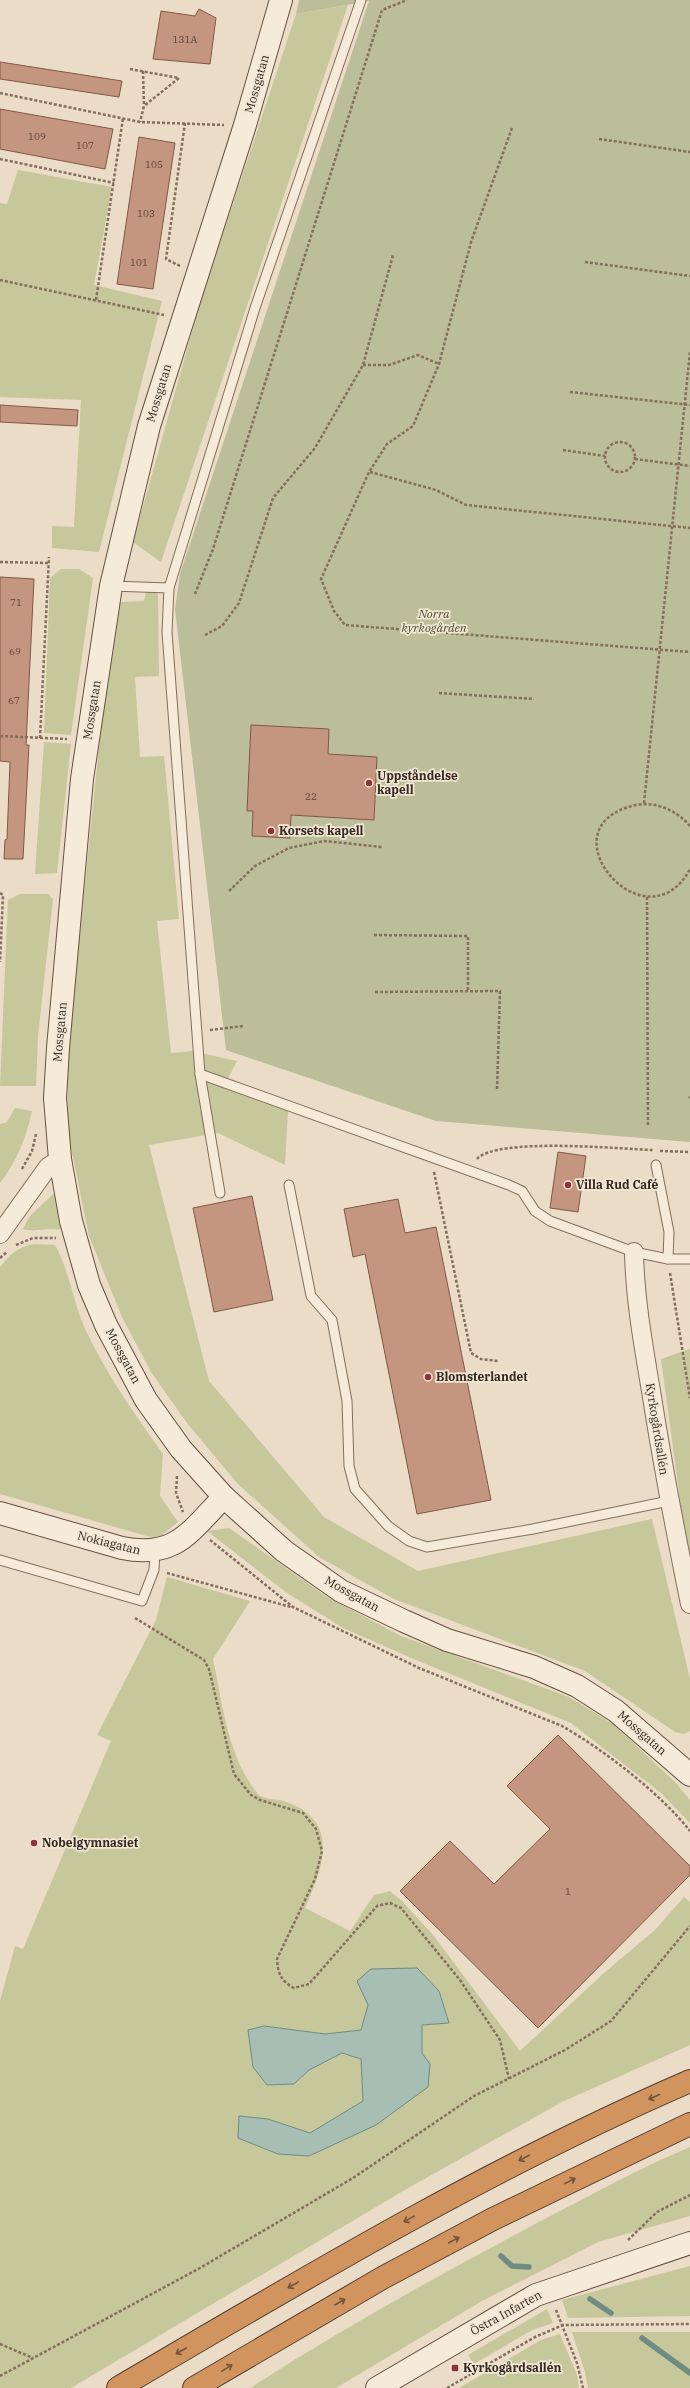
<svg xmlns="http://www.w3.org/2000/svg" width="690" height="2388" font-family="'IBM Plex Serif',serif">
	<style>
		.green { fill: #c6c79b; fill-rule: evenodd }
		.cemetery { fill: #bcbd99 }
		.water { fill: #a7beb5; stroke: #6f8b82 }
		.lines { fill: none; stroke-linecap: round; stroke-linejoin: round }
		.stream { stroke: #6f8b82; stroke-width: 5.5 }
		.building { fill: #c5967f; stroke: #805846 }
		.lane-casing { stroke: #846e5d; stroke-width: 11 }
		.street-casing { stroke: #846e5d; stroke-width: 20 }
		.secondary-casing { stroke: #655041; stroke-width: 24 }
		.highway-casing { stroke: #523d31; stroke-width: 24 }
		.path { stroke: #846e5d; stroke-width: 2.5; stroke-dasharray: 3 2; stroke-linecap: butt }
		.lane { stroke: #f6ead8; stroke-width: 9 }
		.street { stroke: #f6ead8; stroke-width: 18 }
		.secondary { stroke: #f6ead8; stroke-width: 22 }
		.highway { stroke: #d1945f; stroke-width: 22 }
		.oneway { stroke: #735339 }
		.poi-dot { fill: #8d333c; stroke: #f2e7d5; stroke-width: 1.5 }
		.labels { text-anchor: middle; stroke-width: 3.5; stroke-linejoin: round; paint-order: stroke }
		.number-label { font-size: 10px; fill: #594438 }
		.street-label { font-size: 12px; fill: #352820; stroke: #f2e7d5 }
		.park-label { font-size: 12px; font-style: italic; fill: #495028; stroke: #f2e7d5 }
		.poi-label { font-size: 12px; font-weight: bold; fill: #352820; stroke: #f2e7d5; text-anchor: start }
	</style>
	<rect width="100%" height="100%" fill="#eadcc6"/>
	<g class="green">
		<path d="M348,5l-187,557 -28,-20 68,-242 95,-286z"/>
		<path d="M18,170l94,17 -18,98 68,16 -63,251 -47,-4v-22l22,1 7,-127 -81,-3v-194l7,1z"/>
		<path d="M61,569h18l14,9 -22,157 -27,-2 6,-155z"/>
		<path d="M147,588l11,6 1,82 -24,1 5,80 24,-1 15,163 -22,2 14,132 21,-2 45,10 -14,27 65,23 -3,54 -67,-32 -69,12 60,236 115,136 94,54 234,-52 38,160v52l-6,3 -9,-2 -90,-61 -191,-72 -75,-42 -82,-74 -50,-60 -36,-51 -29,-55 -33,-81 -21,-103 -1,-78 35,-336 18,-117 24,-1z"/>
		<path d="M44,742l27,2 -14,129 -22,1z"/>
		<path d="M20,894h28l5,5 -15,137 -2,50h-36l8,-186z"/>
		<path d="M15,1108l17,3c-6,27 -15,50 -32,72v-59l7,-2z"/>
		<path d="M53,1194l3,2 5,31 -2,3c-12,-3 -24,3 -36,-1l6,-12z"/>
		<path d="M34,1244l21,1c15,27 18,58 31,86 21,44 49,84 77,123l-3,42 18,26 -21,17 -157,-45v-227c10,-13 18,-20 34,-23z"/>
		<path d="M690,1349v206l-8,-41 -21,-155z"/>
		<path d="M229,1528l98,69 74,39 168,61 44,27 62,58 15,18v23l-29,-30 -90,-70 -155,-63 -73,-32 -56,-35 -80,-62z"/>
		<path d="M167,1577l83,24 -37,58c10,46 14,97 45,135 4,5 18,5 25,7 58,18 41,65 22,107l45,23 24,-36 16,-4 13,11 30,33 87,116 84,-78 51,-43 29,-33 6,5v143l-128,57 -159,89 -332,197h-71v-387l15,-55 8,3 88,-208 -14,-6 59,-115zM368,2005l81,18 -27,2v28l8,11 -152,90 -39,-38 29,3 42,14 53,-32 -2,-42 -20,-6 -32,17 -15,14 -30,-58 61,8 37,-4z"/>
		<path d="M690,2147v69l-92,26 -116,59 -146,87h-86c93,-60 191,-114 289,-166 50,-26 99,-53 151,-75z"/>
		<path d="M690,2266v50l-122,2 -6,-18z"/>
		<path d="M547,2309l6,14 -21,7 -58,34 -6,-9z"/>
		<path d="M572,2332h118v56h-102l-3,-16z"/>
		<path d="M560,2334l17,41 2,13h-120l82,-48z"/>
	</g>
	<path class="cemetery" d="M299,0h391v1142l-254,-21 -210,-71 -51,-441 5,-35 189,-573 -73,13z"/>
	<path class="water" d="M417,1968l22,23 10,32 -27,2v28l8,11 -2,23 -52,38 -67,31 -31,-2 -40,-16 1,-22 29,3 42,14 53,-32 -2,-42 -19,-6 -33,17 -15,14 -27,1 -14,-18 -5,-37 16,-4 61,8 36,-4 7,-25 -11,-24 14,-12z"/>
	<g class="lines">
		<g class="stream">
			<path d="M501,2256l11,10 17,1"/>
			<path d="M590,2299l21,14"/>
			<path d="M642,2338l48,35"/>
		</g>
	</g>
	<g class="building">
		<path d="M199,9l17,9 -6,46 -57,-5 8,-48 34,5z"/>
		<path d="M0,62l122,19 -3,16 -119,-18z"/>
		<path d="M0,109l113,20 -8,40 -105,-20z"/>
		<path d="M139,137l36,6 -22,146 -36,-5z"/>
		<path d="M0,405l78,5 -1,16 -77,-4z"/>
		<path d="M0,577l34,2 -8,166h3l-6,114h-19l1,-19 2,-1 3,-77 -10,-1z"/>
		<path d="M251,725l78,4 -1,25 49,3 -3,63 -83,-5 -1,23 -38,-2 1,-25h-6z"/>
		<path d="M558,1152l28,4 -8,56 -28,-4z"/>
		<path d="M252,1196l21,104 -59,12 -21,-104z"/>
		<path d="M398,1199l7,34 31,-6 55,273 -74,14 -52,-260 -12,3 -9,-48z"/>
		<path d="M558,1735l132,131v9l-152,153 -138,-137 50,-50 44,43 56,-55 -43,-43z"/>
	</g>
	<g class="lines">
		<defs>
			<g id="lane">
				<path d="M111,586l58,2 -2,44 33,442 309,111 13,6 13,20 15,10 84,31 34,7h22"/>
				<path d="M169,588l86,-280 106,-308"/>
				<path d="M200,1074l20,119"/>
				<path d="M656,1165l13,67 -1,27"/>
				<path d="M289,1185l22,111 21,24 15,81 2,65 6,23 33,37 21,15 18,6 106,-18 136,-28"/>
				<path d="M0,1560l142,41 12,-31 1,-19"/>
			</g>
			<g id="street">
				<path d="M0,1234l48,-67 12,-8"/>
				<path d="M634,1252c1,49 10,97 18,145 11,70 24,138 38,207"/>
			</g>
			<g id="secondary">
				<path d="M281,0l-36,125 -96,301 -38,160 -29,193 -24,269 -3,50 5,61 11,62 18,64 17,40 40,75 35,49 43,48 60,54 57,40 63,30 43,19 87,27 43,19 39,25 74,64"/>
				<path d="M0,1513l122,35c54,11 68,-17 102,-51"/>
				<path d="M377,2388l159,-93 154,-52"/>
			</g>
			<g id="highway">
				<path d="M118,2388c187,-110 373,-221 572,-307"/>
				<path d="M194,2388l190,-111 109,-58 197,-95"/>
			</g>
		</defs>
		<use href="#lane" class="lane-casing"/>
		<use href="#street" class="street-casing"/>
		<use href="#secondary" class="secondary-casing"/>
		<use href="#highway" class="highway-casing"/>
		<g class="path">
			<path d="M130,69l49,9 -35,28 -4,16"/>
			<path d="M143,71l1,34"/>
			<path d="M0,93l140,29 84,3"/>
			<path d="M512,128l-41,114 -32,122 -26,62 -26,18 -18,28 -48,107 13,32 11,14 345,27"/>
			<path d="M599,139l91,13"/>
			<path d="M0,159l114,24"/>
			<path d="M585,262l105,14"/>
			<path d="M180,266l-14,-7 19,-136"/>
			<path d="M0,280l164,35"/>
			<path d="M96,300l27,-182"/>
			<path d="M363,365h26l29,-10 21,9"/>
			<path d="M570,392l120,13"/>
			<circle cx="620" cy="457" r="15"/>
			<path d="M563,450l42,6"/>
			<path d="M635,459l55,7"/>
			<path d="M370,472l66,18 30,15 224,23"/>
			<path d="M0,562l48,1"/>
			<path d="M195,594l18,-45 169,-539 25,-10"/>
			<path d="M205,635l17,-9 17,-23 34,-105 42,-50 48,-83 30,-110"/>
			<path d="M439,693l95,6"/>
			<path d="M0,736l67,3"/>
			<path d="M40,738l9,-181"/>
			<path d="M644,803l46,-451"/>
			<path d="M690,826c-13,-15 -33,-25 -54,-21 -97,21 10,146 54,64"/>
			<path d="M229,891l26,-25 34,-18 35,-7 58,6"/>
			<path d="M0,893l3,2 -3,67"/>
			<path d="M647,897l1,230"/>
			<path d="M374,935l94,1v55"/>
			<path d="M375,992l125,-1 -3,99"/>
			<path d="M210,1030l33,-4"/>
			<path d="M689,1098l1,-1"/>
			<path d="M660,1151l30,1"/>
			<path d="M477,1159c20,-22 143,-10 176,-9"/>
			<path d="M22,1169l10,-18 4,-17"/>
			<path d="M434,1172l37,181 10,6 17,2"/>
			<path d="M16,1245l17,-7h23"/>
			<path d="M0,1258l7,-6"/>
			<path d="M670,1273l20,125"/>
			<path d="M177,1476l-1,17 7,19"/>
			<path d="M210,1540l83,67 126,61 143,58c42,24 98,67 128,105"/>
			<path d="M167,1573l124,34"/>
			<path d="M135,1618l69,42 5,9 25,105 17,21 9,5 43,13 13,16 6,22 -7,28 -38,80c1,15 4,22 17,29l15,-4 68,-78 13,-3 11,5 59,72 40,60 9,39"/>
			<path d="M628,2240l29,-28 33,-17"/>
			<path d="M556,2310l21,53 6,25"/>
			<path d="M0,2344l33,14"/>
			<path d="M0,2376l200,-108 153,-90 121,-82 91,-46 46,-29 79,-95"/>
			<path d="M447,2388l88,-51 28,-12 127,-1"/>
		</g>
		<use href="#lane" class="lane"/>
		<use href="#street" class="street"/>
		<use href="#secondary" class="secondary"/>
		<use href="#highway" class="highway"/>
	</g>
	<defs><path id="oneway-shaft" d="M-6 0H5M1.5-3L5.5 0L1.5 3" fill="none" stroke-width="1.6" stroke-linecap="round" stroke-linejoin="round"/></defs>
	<g class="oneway">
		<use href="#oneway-shaft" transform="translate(654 2097) rotate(156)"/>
		<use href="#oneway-shaft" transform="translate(524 2158) rotate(152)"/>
		<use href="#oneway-shaft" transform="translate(570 2181) rotate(-26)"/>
		<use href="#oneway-shaft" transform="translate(409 2219) rotate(151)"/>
		<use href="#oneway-shaft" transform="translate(454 2240) rotate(-28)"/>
		<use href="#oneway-shaft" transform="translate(293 2285) rotate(150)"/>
		<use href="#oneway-shaft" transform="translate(340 2302) rotate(-30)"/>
		<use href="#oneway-shaft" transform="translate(181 2351) rotate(150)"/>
		<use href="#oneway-shaft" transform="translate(227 2368) rotate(-31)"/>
	</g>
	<g class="poi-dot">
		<circle cx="369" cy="783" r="4"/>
		<circle cx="271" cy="831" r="4"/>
		<circle cx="568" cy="1185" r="4"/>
		<circle cx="428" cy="1377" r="4"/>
		<circle cx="34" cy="1843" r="4"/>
		<rect x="451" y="2364" width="8" height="8" rx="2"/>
	</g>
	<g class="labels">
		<g class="number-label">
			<text x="185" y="43">131A</text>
			<text x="37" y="140">109</text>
			<text x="85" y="149">107</text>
			<text x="154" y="168">105</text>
			<text x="146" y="217">103</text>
			<text x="139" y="266">101</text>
			<text x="16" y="606">71</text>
			<text x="15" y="655">69</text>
			<text x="14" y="704">67</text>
			<text x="311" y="800">22</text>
			<text x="568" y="1895">1</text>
		</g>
		<g class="street-label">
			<text transform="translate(257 84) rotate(-74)" y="4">Mossgatan</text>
			<text transform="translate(159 393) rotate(-73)" y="4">Mossgatan</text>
			<text transform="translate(92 710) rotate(-81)" y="4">Mossgatan</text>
			<text transform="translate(60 1032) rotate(-85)" y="4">Mossgatan</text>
			<text transform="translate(123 1356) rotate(62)" y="4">Mossgatan</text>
			<text transform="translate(657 1429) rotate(81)" y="4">Kyrkogårdsallén</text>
			<text transform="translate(109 1543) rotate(14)" y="4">Nokiagatan</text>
			<text transform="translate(352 1594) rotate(29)" y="4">Mossgatan</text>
			<text transform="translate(642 1733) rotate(41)" y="4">Mossgatan</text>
			<text transform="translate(506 2313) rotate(-29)" y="4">Östra Infarten</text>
		</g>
		<g class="park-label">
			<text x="434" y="618">Norra<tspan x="434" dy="14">kyrkogården</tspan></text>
		</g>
		<g class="poi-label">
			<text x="377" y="780">Uppståndelse<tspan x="377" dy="14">kapell</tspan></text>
			<text x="279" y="835">Korsets kapell</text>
			<text x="576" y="1189">Villa Rud Café</text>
			<text x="436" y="1381">Blomsterlandet</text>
			<text x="42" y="1847">Nobelgymnasiet</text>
			<text x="463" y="2372">Kyrkogårdsallén</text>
		</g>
	</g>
</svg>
